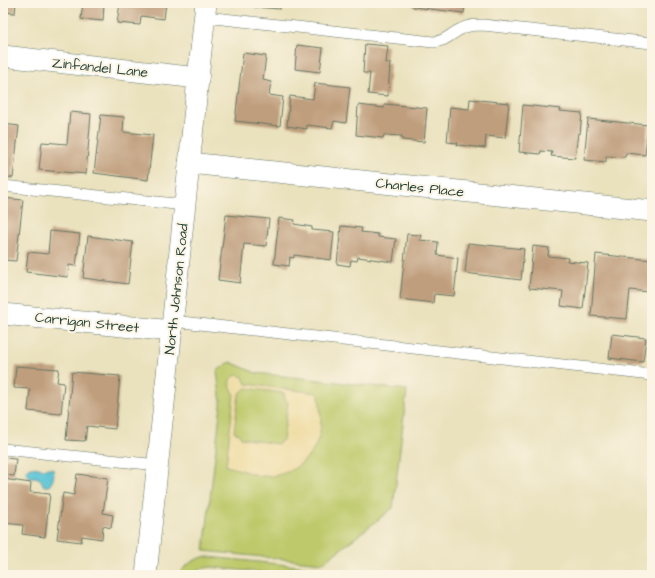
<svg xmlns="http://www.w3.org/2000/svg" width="655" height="578" font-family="'Architects Daughter',sans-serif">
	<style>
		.green { fill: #bdc96b; stroke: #6e8350 }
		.sand { fill: #eeda9e; stroke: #868c69; fill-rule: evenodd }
		.water { fill: #5bc4d6; stroke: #3d8085 }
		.building { fill: #bf9e7d }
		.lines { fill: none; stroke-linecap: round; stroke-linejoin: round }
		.service-casing { stroke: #667664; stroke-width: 12 }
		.minor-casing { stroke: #667664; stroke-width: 22 }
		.service { stroke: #fff; stroke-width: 11 }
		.minor { stroke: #fff; stroke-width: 21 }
		.labels { text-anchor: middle; stroke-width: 4; stroke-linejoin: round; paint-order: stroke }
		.street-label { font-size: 14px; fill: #1f3d34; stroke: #fcf5e5 }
	</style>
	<rect width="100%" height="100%" fill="#fcf5e5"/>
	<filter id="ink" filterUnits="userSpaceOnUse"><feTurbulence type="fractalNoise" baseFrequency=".025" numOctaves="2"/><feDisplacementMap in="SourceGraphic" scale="8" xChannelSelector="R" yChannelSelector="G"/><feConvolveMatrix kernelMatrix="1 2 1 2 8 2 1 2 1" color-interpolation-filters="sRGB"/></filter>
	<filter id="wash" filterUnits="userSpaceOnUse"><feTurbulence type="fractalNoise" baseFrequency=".012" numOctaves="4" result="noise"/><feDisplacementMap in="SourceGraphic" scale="16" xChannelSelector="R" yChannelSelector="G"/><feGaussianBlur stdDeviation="0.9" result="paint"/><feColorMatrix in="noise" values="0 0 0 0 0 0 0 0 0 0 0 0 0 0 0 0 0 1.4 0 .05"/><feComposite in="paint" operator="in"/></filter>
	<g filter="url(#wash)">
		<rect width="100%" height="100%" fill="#eae1bd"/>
		<g class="green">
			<path d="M230,362l26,11 151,17 -14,118 -70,55 -119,-12 17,-147 -4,-33z"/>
			<path d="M203,557h6l176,18h-100l-74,-8 -12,2 -8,6h-13c6,-9 15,-15 25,-18z"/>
		</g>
		<path class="sand" d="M238,375l5,2 3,7 71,9 2,2c1,12 3,25 1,37 -5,27 -32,47 -59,44 -12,-2 -23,-8 -35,-10l8,-73c-5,-8 -8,-15 4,-18zM246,388l38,5 1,6 3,3 -5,38 -6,4 -36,-6 -2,-4 -5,-2 5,-38z"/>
		<path class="water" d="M31,467l14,2 4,-1 4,1c2,5 0,13 -4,17h-5c-2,-2 -2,-7 -6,-8 -6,-3 -7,3 -12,-6l1,-2z"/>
		<g id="blocks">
			<g class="building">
				<path d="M3,3h13l-1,10 -12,-1z"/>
				<path d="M83,3h21l-1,18 -22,-2z"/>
				<path d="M120,3h46l-2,16 -23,-3 -1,9 -23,-2z"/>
				<path d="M254,3h27l-1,6 -26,-2z"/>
				<path d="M413,3h52l-1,10 -51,-6z"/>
				<path d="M365,44l23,2 -2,17h4l-2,33 -20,-2 2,-21h-7z"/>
				<path d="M297,45l26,3 -3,24 -25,-3z"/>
				<path d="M243,53l23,3 -3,24 8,2 -2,13 14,2 -3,29 -45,-5z"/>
				<path d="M315,83l35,4 -4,36 -12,-2 -2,7 -25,-3v4l-20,-3 3,-30 23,3z"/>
				<path d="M470,99l39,4 -4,35 -19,-2 -1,12 -28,-3 1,-2 -11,-1 3,-35 19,2z"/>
				<path d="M385,104l42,4 -3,34 -22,-2v-4l-18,-1 -1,3 -27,-3 2,-30 26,3z"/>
				<path d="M523,105l38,4 -1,2 22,2 -2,21 -2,-1 -3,25 -24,-2 1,-4 -11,-1 -1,3 -21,-2z"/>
				<path d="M70,112l21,2 -5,60 -47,-4 3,-28 25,2z"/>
				<path d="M101,115l23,2 -1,15 30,3 -5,45 -54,-7z"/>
				<path d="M588,119l60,6 -3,30 -19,-2 -1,4 -19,-1v6l-22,-2z"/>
				<path d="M3,124l16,2 -6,52 -10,-1 1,-22h-1z"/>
				<path d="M3,198l20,2 -7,61 -13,-1z"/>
				<path d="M226,215l43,4 -3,27 -22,-2 -4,39 -22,-3z"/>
				<path d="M279,218l16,2 -1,4 18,3v3l22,2 -3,28 -37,-5v3l-4,-1 -1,9 -15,-2z"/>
				<path d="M341,226l21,2 -1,4 17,2v3l18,2 -3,23 -35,-5 -1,4 -6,-1 -1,6 -13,-2z"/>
				<path d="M50,231l30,3 -4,32 -7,-1 -1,12 -42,-5 2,-20 20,2z"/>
				<path d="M407,234l14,1 -1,5 18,2 -1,13 21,3 -4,38 -20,-2 -1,9 -33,-4z"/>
				<path d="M88,236l45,6 -5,42 -45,-6z"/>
				<path d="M468,243l56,6 -3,31 -56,-7z"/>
				<path d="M533,246l16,2 -1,8 20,2 -1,3 21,2 -5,46 -22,-3 2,-15 -34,-3z"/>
				<path d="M596,254l56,6 -3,32 -19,-2 -3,29 -36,-3z"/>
				<path d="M612,334l34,4 -3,24 -34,-4z"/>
				<path d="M16,366l43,3 -2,13 7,1 -3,31 -33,-3 2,-22 -16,-1z"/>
				<path d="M72,372l48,4 -5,53 -28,-3 -2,15 -19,-1z"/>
				<path d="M3,458l13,1 -2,17 -11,-1z"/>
				<path d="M77,474l31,4 -5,35 10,2 -2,13 -8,-2 -1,13 -20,-3 -1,6 -24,-3 6,-46 11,2z"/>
				<path d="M3,479l28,4 -1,9 20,2 -5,43 -23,-3 1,-9 -20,-2z"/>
			</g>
		</g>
	</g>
	<g filter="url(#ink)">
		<use href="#blocks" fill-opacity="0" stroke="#667664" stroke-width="1"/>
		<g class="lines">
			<defs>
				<g id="service">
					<path d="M205,17l228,25c14,-1 17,-8 28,-13 8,-4 14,-4 22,-4l169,18"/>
					<path d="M3,186l182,19"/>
					<path d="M173,321l479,54"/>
					<path d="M3,449l155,16"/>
				</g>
				<g id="minor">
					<path d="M3,56l195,22"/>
					<path d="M189,163l463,48"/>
					<path d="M3,314l169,17"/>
					<path d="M146,575l60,-572"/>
				</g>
			</defs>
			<use href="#service" class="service-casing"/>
			<use href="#minor" class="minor-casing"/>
			<use href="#service" class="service"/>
			<use href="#minor" class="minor"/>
		</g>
	</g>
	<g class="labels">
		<g class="street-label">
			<text transform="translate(100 67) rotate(6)" y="5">Zinfandel Lane</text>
			<text transform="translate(420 187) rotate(6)" y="5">Charles Place</text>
			<text transform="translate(176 289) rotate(-84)" y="5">North Johnson Road</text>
			<text transform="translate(87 322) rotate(6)" y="5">Carrigan Street</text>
		</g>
	</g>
	<rect width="655" height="578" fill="none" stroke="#fcf5e5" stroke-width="16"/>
</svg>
